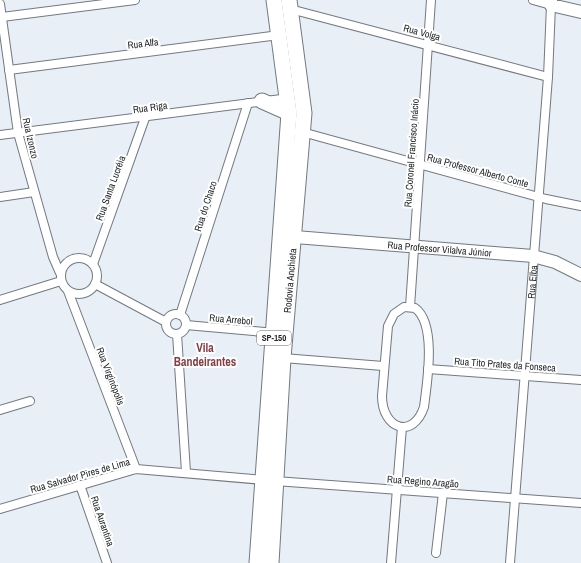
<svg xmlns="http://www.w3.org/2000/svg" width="581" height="563" font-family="'Archivo Narrow',sans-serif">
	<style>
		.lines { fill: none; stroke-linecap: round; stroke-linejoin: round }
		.street-casing { stroke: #72797f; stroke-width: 10 }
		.secondary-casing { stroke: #72797f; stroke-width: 14 }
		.highway-casing { stroke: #72797f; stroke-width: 17 }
		.street { stroke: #fff; stroke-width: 8 }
		.secondary { stroke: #fff; stroke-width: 12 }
		.highway { stroke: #fff; stroke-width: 15 }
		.labels { text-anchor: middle; stroke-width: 4; stroke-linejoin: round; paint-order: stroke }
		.shield { fill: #fff; stroke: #66686a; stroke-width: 1 }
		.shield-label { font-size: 9px; font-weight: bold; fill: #24272a }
		.street-label { font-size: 10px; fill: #24272a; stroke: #fff }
		.quarter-label { font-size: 12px; font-weight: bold; fill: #863d44; stroke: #fff }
	</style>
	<rect width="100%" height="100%" fill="#e8eff6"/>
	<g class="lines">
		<defs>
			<g id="street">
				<path d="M0,4l18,129 35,124 7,16"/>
				<path d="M290,9l258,68"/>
				<path d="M2,17l133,-17"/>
				<path d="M9,70l270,-35"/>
				<path d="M302,132l244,67 35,7"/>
				<path d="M0,135l289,-37"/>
				<path d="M0,197l34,-5"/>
				<circle cx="79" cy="276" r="18"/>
				<path d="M93,264l52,-146"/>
				<path d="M95,284l71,38"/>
				<path d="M68,291l68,178"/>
				<path d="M0,300l61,-19"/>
				<path d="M404,307l11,1c22,16 12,75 9,99 -11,33 -42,22 -42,-11l6,-70 6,-12z"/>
				<path d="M410,307l21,-307"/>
				<circle cx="176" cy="324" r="10"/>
				<path d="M180,315l68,-212"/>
				<path d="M186,325l89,8"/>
				<path d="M177,334l9,138"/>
				<path d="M283,358l100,8"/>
				<path d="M428,369l153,11"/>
				<path d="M0,410l30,-9"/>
				<path d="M80,485l27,78"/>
				<path d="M0,509l136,-40 139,12 306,22"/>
				<path d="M436,553l7,-60"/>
				<path d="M391,563l11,-136"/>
				<path id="s1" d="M510,563l38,-486 3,-72 -18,-5"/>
			</g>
			<g id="secondary">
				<path d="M551,0v5l30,7"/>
				<path id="s2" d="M295,237l238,19 22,6 26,13"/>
			</g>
			<g id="highway">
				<path d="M262,101l27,12"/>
				<path d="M257,563l32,-450 -15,-113"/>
				<path id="s3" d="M271,563l12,-205 21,-245 -15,-113"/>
			</g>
		</defs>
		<use href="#street" class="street-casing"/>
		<use href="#secondary" class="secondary-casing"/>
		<use href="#highway" class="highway-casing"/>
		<use href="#street" class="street"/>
		<use href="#secondary" class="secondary"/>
		<use href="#highway" class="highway"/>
	</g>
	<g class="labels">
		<rect class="shield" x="257" y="331" width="34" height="14" rx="3"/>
		<g class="shield-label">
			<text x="274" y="341">SP-150</text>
		</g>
		<g class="street-label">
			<text transform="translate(422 32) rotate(15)" y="4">Rua Volga</text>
			<text transform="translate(143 43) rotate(-7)" y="4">Rua Alfa</text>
			<text transform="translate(150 107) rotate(-8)" y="4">Rua Riga</text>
			<text transform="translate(31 138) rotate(77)" y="4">Rua Izonzo</text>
			<text transform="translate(411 153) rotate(-86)" y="4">Rua Coronel Francisco Inácio</text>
			<text transform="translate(478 170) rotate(15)" y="4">Rua Professor Alberto Conte</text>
			<text transform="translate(110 188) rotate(-70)" y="4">Rua Santa Lucréia</text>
			<text transform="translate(205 206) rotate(-72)" y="4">Rua do Chaco</text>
			<text dy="4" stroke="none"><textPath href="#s2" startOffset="145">Rua Professor Vilalva Júnior</textPath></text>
			<text dy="4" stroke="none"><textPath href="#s3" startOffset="283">Rodovia Anchieta</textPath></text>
			<text dy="4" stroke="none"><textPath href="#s1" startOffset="282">Rua Elba</textPath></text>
			<text transform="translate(231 319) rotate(5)" y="4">Rua Arrebol</text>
			<text transform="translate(505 364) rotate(4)" y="4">Rua Tito Prates da Fonseca</text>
			<text transform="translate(111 376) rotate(69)" y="4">Rua Virginópolis</text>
			<text transform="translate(80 475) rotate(-16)" y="4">Rua Salvador Pires de Lima</text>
			<text transform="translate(423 481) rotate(4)" y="4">Rua Regino Aragão</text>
			<text transform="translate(103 521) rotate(71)" y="4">Rua Aurantina</text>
		</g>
		<g class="quarter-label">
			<text x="205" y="352">Vila<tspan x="205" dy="14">Bandeirantes</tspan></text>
		</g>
	</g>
</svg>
